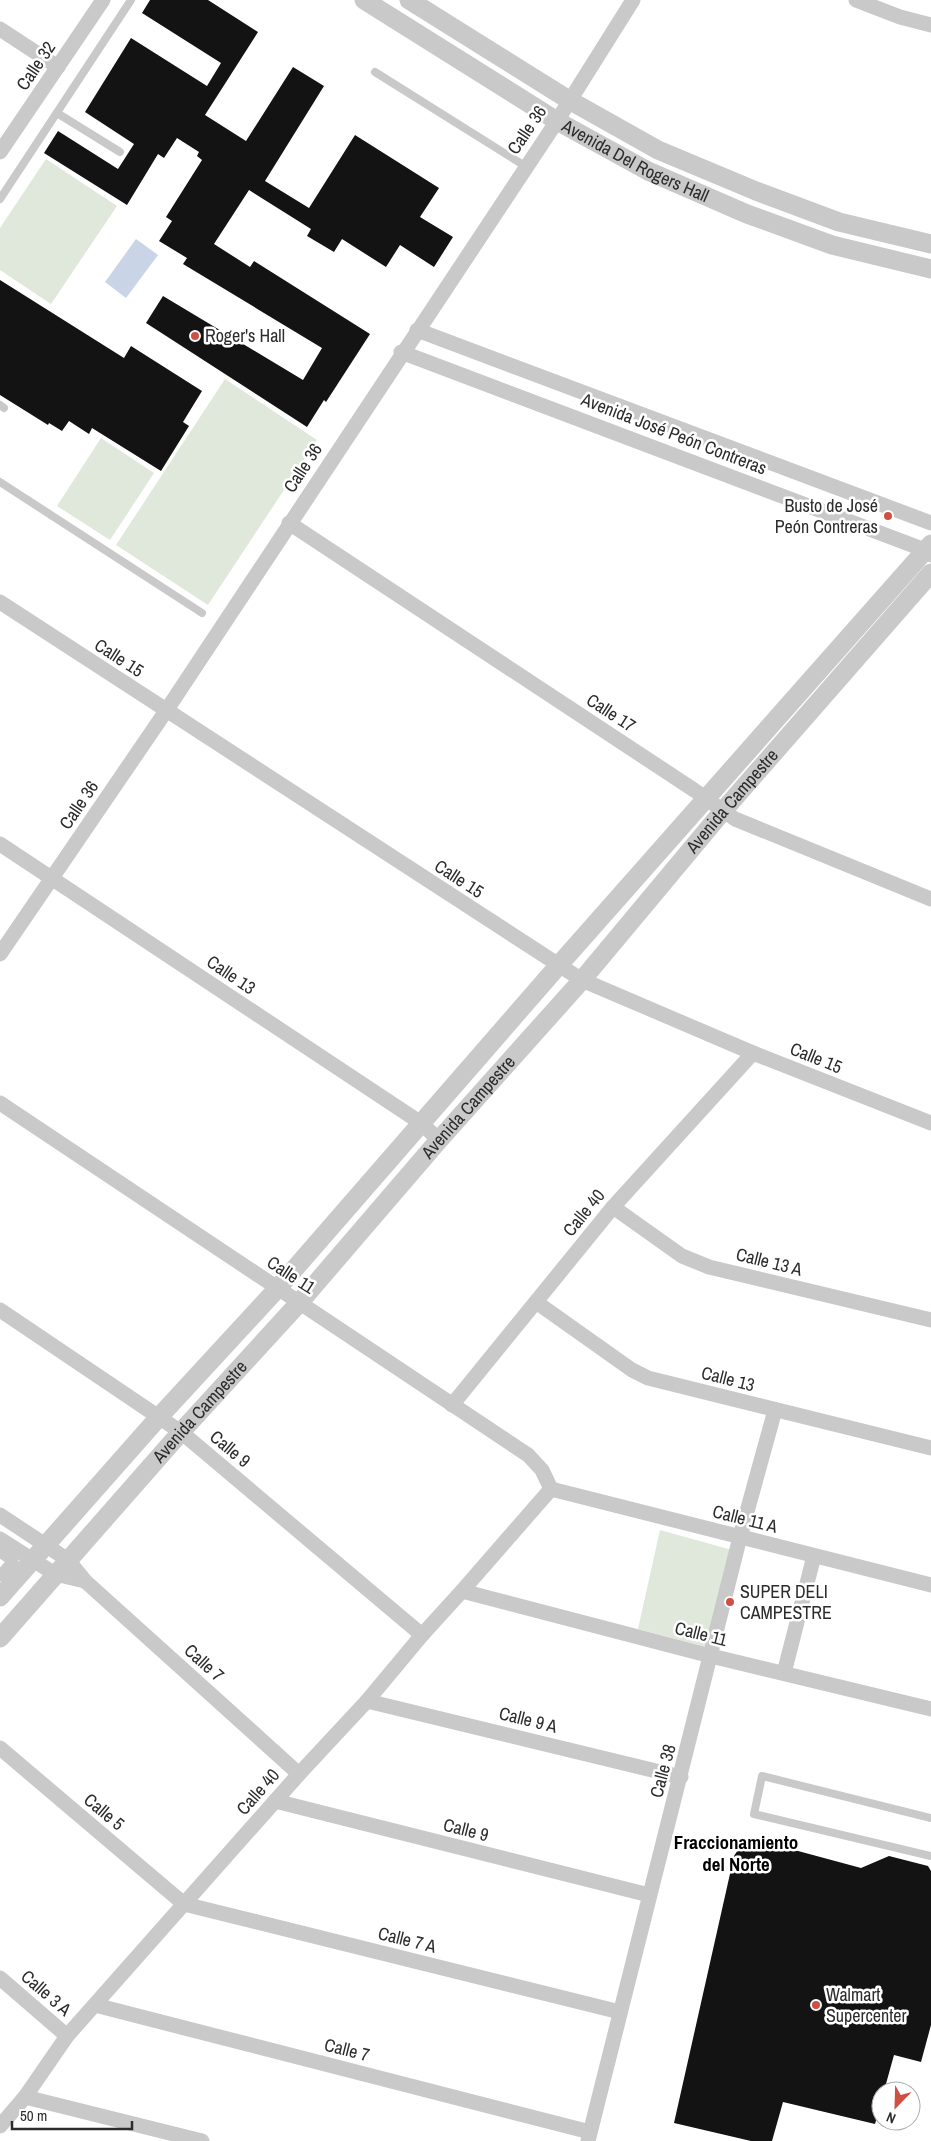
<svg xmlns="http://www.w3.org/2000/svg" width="931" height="2141" font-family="'Archivo Narrow',sans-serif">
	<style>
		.green { fill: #dfe8db }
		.water { fill: #c9d5e6 }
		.building { fill: #131313 }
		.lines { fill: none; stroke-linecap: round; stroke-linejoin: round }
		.service { stroke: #c9c9c9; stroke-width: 8 }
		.pedestrian { stroke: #c9c9c9; stroke-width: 11 }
		.minor { stroke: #c9c9c9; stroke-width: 15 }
		.tertiary { stroke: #c9c9c9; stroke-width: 19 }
		.poi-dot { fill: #ce5042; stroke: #fff; stroke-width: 2 }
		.labels { text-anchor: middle; stroke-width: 5; stroke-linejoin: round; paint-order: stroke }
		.street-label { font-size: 18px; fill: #2c2c2c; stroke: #fff }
		.poi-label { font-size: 18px; fill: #2c2c2c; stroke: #fff; text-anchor: start }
		.neighbourhood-label { font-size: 19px; font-weight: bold; fill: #000; stroke: #fff }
	</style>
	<rect width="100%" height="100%" fill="#fff"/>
	<g class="green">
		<path d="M46,159l71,47 -66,98 -51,-34v-42z"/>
		<path d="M225,379l92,61 -109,165 -92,-60z"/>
		<path d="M101,438l53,35 -44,67 -53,-34z"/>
		<path d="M660,1530l72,20 -25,97 -69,-18z"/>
	</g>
	<path class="water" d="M136,239l22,16 -32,43 -21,-16z"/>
	<g class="building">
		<path d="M150,0h58l50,32 -53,83 41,26 47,-74 31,19 -59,95 44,27 46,-73 84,53 -19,29 33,20 -19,30 -34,-22 -14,22 -44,-28 -8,13 -27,-16 4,-7 -62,-39 -35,54 36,23 4,-6 116,73 -44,68 -2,-2 -17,27 -161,-104 17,-27 140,84 19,-32 -139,-84 4,-6 -28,-17 13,-20 -6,-4 36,-57 -5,-4 2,-4 -22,-14 -13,20 -6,-4 -31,51 -83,-52 14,-22 60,38 16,-25 -49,-32 46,-74 76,48 14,-23 -79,-50z"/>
		<path d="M0,280l124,78 7,-12 71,45 -19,31 6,4 -28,45 -69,-43 -3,6 -20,-13 -7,10 -13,-8 -1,2 -48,-30z"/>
		<path d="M750,1838l111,30 28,-12 39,10 3,5v154l-10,37 -27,-7 -10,36h-3v12l-6,21 -92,-22 -11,39h-21l-77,-18 60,-267 9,-14z"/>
	</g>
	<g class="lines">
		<g class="service">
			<path d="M375,72l150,94"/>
			<path d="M57,113l63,39"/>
			<path d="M0,199l131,-199"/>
			<path d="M0,405l4,3"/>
			<path d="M0,482l202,131"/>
			<path d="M931,1818l-169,-42 -8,38 177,42"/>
		</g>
		<path class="pedestrian" d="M0,1552l13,9 -13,15"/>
		<g class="minor">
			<path d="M856,0l44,17 31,8"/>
			<path d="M0,29l58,38"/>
			<path d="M0,152l103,-152"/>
			<path d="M417,330l514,193"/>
			<path d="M401,352l524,198 6,5"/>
			<path d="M289,523l405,267 41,29 196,80"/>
			<path d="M0,602l582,378 171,73 178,70"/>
			<path d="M0,844l421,279 18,17"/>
			<path d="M0,954l166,-243 391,-590 76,-121"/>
			<path d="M0,1103l528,352 14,15 9,19"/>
			<path d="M613,1207l69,49 27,11 222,53"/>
			<path d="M536,1302l96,68 16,8 283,70"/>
			<path d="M0,1310l181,122 241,203"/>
			<path d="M452,1405l161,-198 140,-154"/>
			<path d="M551,1489l380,96"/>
			<path d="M0,1515l68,45 17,21 214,193"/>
			<path d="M0,1539l55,35 30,7"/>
			<path d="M462,1591l249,65 220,53"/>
			<path d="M784,1673l30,-117"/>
			<path d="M367,1701l314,76"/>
			<path d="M0,1748l184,156 436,108"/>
			<path d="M275,1801l374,94"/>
			<path d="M0,1978l67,58"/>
			<path d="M95,2005l495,127"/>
			<path d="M25,2097l177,44"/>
			<path d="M0,2126l25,-29 42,-61 232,-262 68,-73 55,-66 40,-44 89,-102"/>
			<path d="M588,2141l152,-604 35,-127"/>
		</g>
		<g class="tertiary">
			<path id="s1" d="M364,0l193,121 91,50 99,43 85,31 99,24"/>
			<path d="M409,0l160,100 89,50 98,41 83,31 92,22"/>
			<path d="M0,1597l159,-180 118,-128 281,-323 373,-422"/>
			<path id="s2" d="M0,1638l181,-206 118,-129 140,-163 143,-160 141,-169 208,-238"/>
		</g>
	</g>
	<g class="poi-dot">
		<circle cx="195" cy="336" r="5"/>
		<circle cx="888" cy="516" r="5"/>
		<circle cx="730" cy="1602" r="5"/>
		<circle cx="816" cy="2005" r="5"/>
	</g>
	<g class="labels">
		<g class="street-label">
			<text transform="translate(36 66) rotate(-56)" y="6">Calle 32</text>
			<text transform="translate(527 130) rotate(-56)" y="6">Calle 36</text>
			<text dy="6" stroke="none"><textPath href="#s1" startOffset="316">Avenida Del Rogers Hall</textPath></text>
			<text transform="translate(674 434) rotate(21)" y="6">Avenida José Peón Contreras</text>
			<text transform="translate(303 468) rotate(-57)" y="6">Calle 36</text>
			<text transform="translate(119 658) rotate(33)" y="6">Calle 15</text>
			<text transform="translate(611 713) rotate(33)" y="6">Calle 17</text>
			<text dy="6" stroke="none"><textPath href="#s2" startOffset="1112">Avenida Campestre</textPath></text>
			<text transform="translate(79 805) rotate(-56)" y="6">Calle 36</text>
			<text transform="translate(459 879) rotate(33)" y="6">Calle 15</text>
			<text transform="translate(231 975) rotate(34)" y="6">Calle 13</text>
			<text transform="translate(816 1058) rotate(22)" y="6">Calle 15</text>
			<text dy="6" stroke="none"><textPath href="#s2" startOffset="708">Avenida Campestre</textPath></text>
			<text transform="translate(584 1213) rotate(-51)" y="6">Calle 40</text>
			<text transform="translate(769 1262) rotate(14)" y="6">Calle 13 A</text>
			<text transform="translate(291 1275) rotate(33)" y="6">Calle 11</text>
			<text transform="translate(728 1379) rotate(14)" y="6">Calle 13</text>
			<text dy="6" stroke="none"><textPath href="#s2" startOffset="302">Avenida Campestre</textPath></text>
			<text transform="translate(230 1449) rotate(40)" y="6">Calle 9</text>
			<text transform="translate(745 1519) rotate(14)" y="6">Calle 11 A</text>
			<text transform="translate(701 1634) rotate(14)" y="6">Calle 11</text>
			<text transform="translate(204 1663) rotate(42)" y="6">Calle 7</text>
			<text transform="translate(528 1720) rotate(14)" y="6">Calle 9 A</text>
			<text transform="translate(663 1771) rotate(-75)" y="6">Calle 38</text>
			<text transform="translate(258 1792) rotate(-49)" y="6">Calle 40</text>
			<text transform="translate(104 1812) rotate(40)" y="6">Calle 5</text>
			<text transform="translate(466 1830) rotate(14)" y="6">Calle 9</text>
			<text transform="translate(407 1940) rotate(14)" y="6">Calle 7 A</text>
			<text transform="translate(46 1993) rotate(41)" y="6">Calle 3 A</text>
			<text transform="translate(347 2050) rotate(14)" y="6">Calle 7</text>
		</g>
		<g class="poi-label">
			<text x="205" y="342">Roger's Hall</text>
			<text x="878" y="512" text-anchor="end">Busto de José<tspan x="878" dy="21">Peón Contreras</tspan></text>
			<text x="740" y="1598">SUPER DELI<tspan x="740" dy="21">CAMPESTRE</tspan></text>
			<text x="826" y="2001">Walmart<tspan x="826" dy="21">Supercenter</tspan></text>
		</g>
		<g class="neighbourhood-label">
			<text x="736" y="1849">Fraccionamiento<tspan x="736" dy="22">del Norte</tspan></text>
		</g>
	</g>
	<g transform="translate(896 2106) rotate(203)"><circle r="24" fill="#ffffff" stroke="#ababab"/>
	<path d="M0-4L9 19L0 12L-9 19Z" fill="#ce5042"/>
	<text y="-8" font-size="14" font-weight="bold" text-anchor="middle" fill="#2c2c2c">N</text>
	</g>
	<path d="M12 2121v8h120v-8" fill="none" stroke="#2c2c2c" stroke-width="2.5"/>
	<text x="20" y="2121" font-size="15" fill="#2c2c2c" stroke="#ffffff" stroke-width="4" paint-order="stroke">50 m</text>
</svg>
